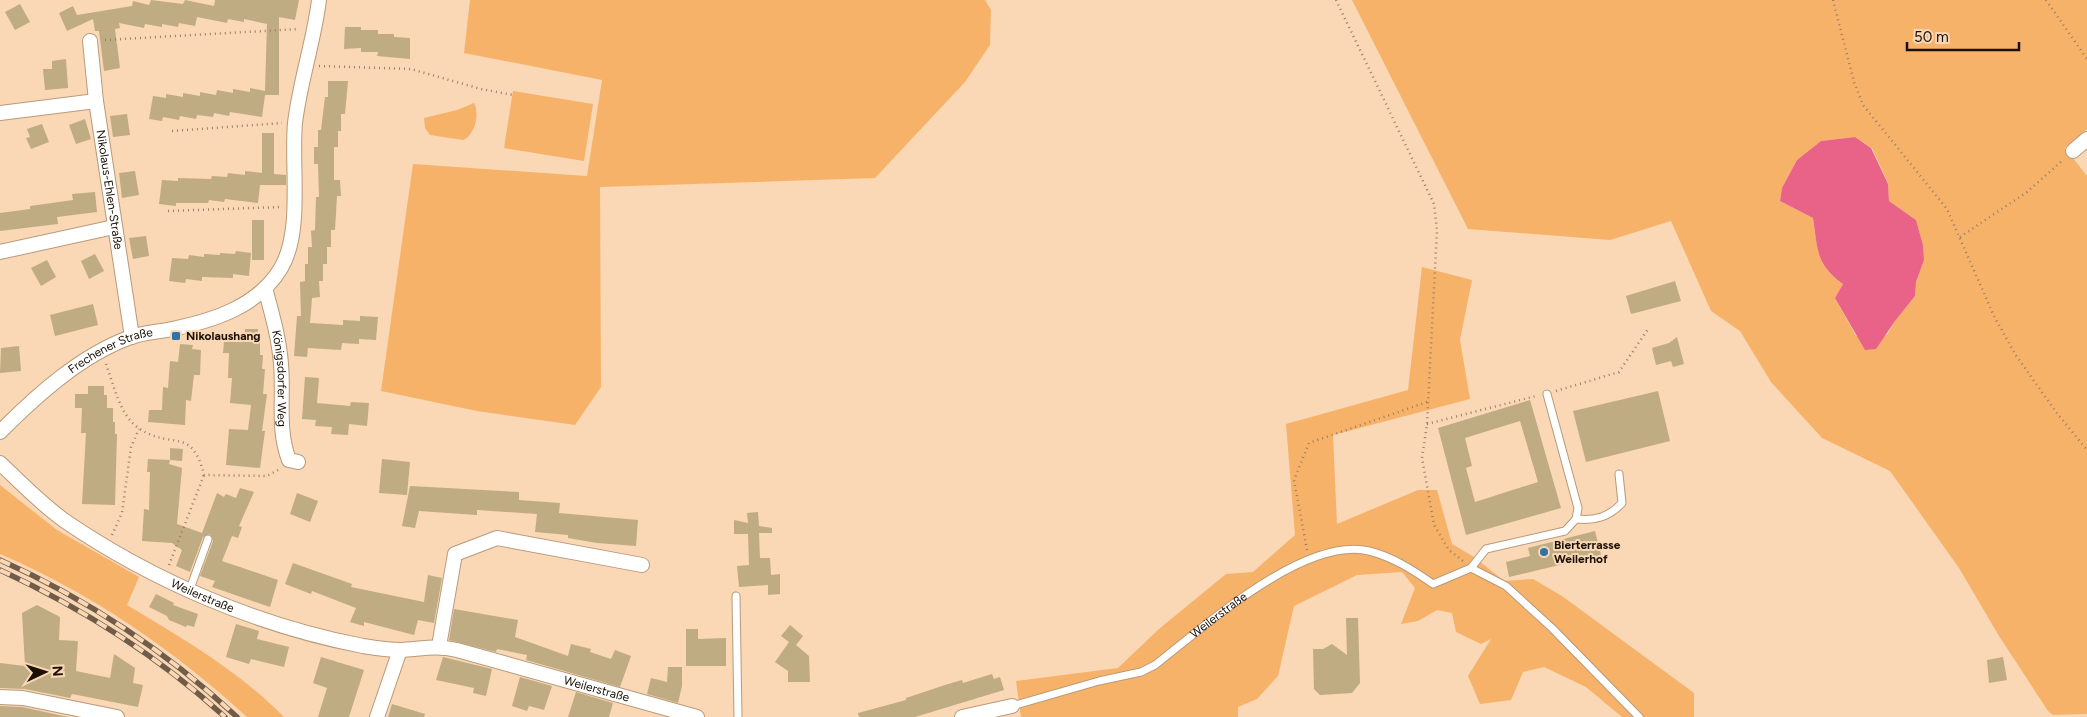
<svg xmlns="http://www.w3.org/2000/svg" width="2087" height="717" font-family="Figtree,sans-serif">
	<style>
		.green { fill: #f7b26a; fill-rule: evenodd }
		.water { fill: #e86387 }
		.building { fill: #bfac83; fill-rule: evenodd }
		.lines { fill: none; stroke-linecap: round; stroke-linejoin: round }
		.service-casing { stroke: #ba9979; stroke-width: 9 }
		.minor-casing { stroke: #ba9979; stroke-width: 16 }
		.path { stroke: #987f67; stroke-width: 2.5; stroke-dasharray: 1 4; stroke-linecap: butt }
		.service { stroke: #fff; stroke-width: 7 }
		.minor { stroke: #fff; stroke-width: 14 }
		.rail-casing { stroke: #705c48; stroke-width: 5.5 }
		.rail { stroke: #fad7b5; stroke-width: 4; stroke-dasharray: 11; stroke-linecap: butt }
		.poi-dot { fill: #2f73a9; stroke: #fad7b5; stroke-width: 2 }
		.labels { text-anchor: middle; stroke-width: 4; stroke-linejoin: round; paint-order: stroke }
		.street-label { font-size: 12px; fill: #1c1005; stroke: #fad7b5 }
		.poi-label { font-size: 12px; font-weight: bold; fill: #1c1005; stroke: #fad7b5; text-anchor: start }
	</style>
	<rect width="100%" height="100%" fill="#fad7b5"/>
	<g class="green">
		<path d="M470,0h515l6,10 -1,35 -25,37 -90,96 -275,9 1,200 -26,38 -98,-14 -96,-20 32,-227 174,12 15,-96 -138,-27z"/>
		<path d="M1352,0h735v129l-22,19 22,28v538l-34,1 -5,-4 -49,-75 -40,-68 -69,-97 -68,-33 -51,-56 -31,-51 -29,-20 -40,-90 -61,19 -142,-11zM1855,137l17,11 16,35 1,18 27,19 7,25 1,15 -8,22 -1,14 -20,25 -8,14 -31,1 -21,-38 8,-14c-28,-19 -25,-36 -30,-66l-33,-17 2,-13 15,-28 24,-19z"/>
		<path d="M513,91l80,13 -9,57 -80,-13z"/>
		<path d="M474,103c6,11 1,32 -11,37l-33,-5 -5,-7 -1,-10 33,-8z"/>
		<path d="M1422,267l50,13 -12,60 10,59 -137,36 4,89 81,-34h19l15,54 22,13 30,24 29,-2 29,17 132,97v24h-72l-36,-30 -42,-20 -21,5 -12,28 -31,4 -12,-28 23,-37 -10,5 -25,-12 -4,-19 -15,-3 -19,11 -17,3 14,-36 -13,-16 -45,3 -63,31 -16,70 -21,23 -19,8v10h-217l-5,-36 102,-13 41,-39 67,-55 27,-2 42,-37 -9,-111 122,-34z"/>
		<path d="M0,485l57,45 82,47 -12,28c55,33 112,66 157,112h-37c-73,-67 -156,-124 -247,-163z"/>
	</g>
	<path class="water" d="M1855,137l16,11 17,36 1,17 27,19 7,25 1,15 -8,22 -1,14 -20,25 -19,28 -11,1 -30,-52 8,-14c-28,-20 -25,-35 -30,-66l-33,-17 2,-13 15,-28 24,-19z"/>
	<g class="building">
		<path d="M151,0l32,4 2,-4 29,6 1,-6h84l-4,20 -16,-3v78h-14l-3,22 -32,-5 -1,4 -15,-3 -1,4 -16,-2 -1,4 -16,-3 -1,4 -16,-3 -1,4 -13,-2 4,-23 13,2v-4l17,3v-4l17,3v-4l16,3 1,-5 16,3v-4l17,3v-4l15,3 2,-67 -23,-5v3l-16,-3 -1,4 -30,-6 -2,9 -16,-3 -1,4 -16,-3v3l-17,-3 -1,4 -25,-5 1,5 -5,1 5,39 -16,3 -5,-40h-4l-2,-12 -26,12 -8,-18 14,-7 4,9 55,-9 1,-5 16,4z"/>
		<path d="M20,4l10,18 -15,8 -10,-18z"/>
		<path d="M345,27h16v3h17v4h16v3l16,1v21l-33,-3 1,-4h-17v-4l-17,1z"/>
		<path d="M66,59l2,29 -23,2 -2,-21h9v-8z"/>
		<path d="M328,81h20l-3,33h-4v17h-3v16h-4v33h6l1,16h-4l-2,34h-4v17h-4v17h-4v17h-4l1,16 -8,1 -2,25 33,2v-5l17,1v-5l18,1 -2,23 -17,-1v5l-17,-1 -1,7 -33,-2 -1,9 -13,-1 3,-40h4l-1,-34 5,-1v-17h3v-17h4l-1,-16 4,-1 1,-33h3l-1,-33h-4v-17h4v-17h3l4,-33h3z"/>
		<path d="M127,114l3,21 -17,2 -3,-21z"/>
		<path d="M85,119l6,20 -15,5 -7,-19z"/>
		<path d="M42,124l7,18 -18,7 -5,-11 4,-1 -3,-8z"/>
		<path d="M262,133h12v41l12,1v10h-26l-2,18 -33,-4 -1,3 -15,-2 -1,3h-32v3l-17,-2 3,-24 16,1v-3l33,1 1,-3 15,1 1,-4 17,2v-4l17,2z"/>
		<path d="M135,171l4,24 -17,3 -3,-25z"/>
		<path d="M95,192l2,20 -40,5 1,7 -58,7v-18l30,-4v-3l43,-6 -1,-6z"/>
		<rect x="252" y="220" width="12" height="40"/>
		<path d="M146,236l3,20 -16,3 -4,-21z"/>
		<path d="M236,251l15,2 -2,23 -16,-2v4l-31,-1v4l-16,-2 -1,4 -16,-2 3,-23 16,1 1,-4 15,2v-3l16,1v-2l15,1z"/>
		<path d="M95,254l9,17 -15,8 -8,-18z"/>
		<path d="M47,260l9,17 -15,9 -10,-18z"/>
		<path d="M1675,281l6,20 -50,13 -5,-18z"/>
		<path d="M93,304l5,21 -43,11 -5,-21z"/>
		<path d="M245,329h13l-1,14h3v12h3l-1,14h3l-2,25h4l-5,37h3l-5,37 -34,-3 3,-36 19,1 3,-25 -21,-2 2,-25h-4l1,-25h-6l1,-12 20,1z"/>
		<path d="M1677,337l7,27 -11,3 -2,-6 -15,4 -4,-17 17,-5z"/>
		<path d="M180,344l13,1 -1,4 9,1 -1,25h-6l-3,26 -5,-1 -1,25 -37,-3 1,-12h13l1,-23 5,1 2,-27 8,1z"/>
		<path d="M19,346l2,25 -21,2 1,-25z"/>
		<path d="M305,377l14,1 -2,25 33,3 1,-4 18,1 -2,23 -18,-2 -1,11 -17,-1 1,-7 -17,-1 1,-6 -14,-1z"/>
		<path d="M88,386h16v9h3v13h6v14h2v12h2l-2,71 -33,-1 4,-71h-5l1,-25h-7v-14h13z"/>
		<path d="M1658,391l12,50 -84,21 -13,-51z"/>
		<path d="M1530,400l31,108 -95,27 -28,-107zM1520,421l18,61 -63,20 -9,-34 6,-2 -7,-28z"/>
		<path d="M170,448l13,1 -1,12 -12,-1z"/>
		<path d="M148,459l22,1 -1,4 13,4 -5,56 25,9 15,-40 7,4 2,-3 10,4 4,-10 14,4 -15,34 3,1 -4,11 -6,-2 -10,25 56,19 -8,27 -58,-20 3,-6 -15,-5 13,-35 -3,-7 -7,3 -13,35 -14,-6 6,-16 -10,-7 -30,-2 2,-32 5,1 1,-38h-3z"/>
		<path d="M382,459l28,3 -3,33 -28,-2z"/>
		<path d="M410,486l109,6v8l41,3 -1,10 79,7 -2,26 -39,-3 -29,-5v-3l-33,-3 2,-18 -60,-4v5l-58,-4 -4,17 -13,-2z"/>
		<path d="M297,493l21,8 -8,21 -20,-8z"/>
		<path d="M758,512l1,14 13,2v5h-13l1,25h10l1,17 9,-1v20l-12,1v-10l-29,2 -2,-21 12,-1 -1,-31h-14v-14l14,3 -1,-10z"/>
		<path d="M1595,531l6,24 -92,22 -3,-15 24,-6 -2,-8z"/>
		<path d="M293,563l59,21 -1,3 73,15 4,-27 14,3 -8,45 -16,-3 -4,15 -50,-13v4l-14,-4 6,-14 -44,-17 -1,3 -26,-10z"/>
		<path d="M156,594l18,9 -1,2 25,9 -4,13 -7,-2 -1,2 -17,-7 -2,-4 -18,-9z"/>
		<path d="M37,605l23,12 -1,23 19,1 -2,30 34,7 4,-24 21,14 -2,15 10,2 -5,22 -66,-13 -2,4 -45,-9 -25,-1v-25l25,3 -3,-53z"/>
		<path d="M454,609l64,11 -3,17 53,19 3,-12 20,5 -1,3 21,7 4,-9 16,6 -11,31 -94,-27 1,-5 -30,-6 -1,3 -47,-12z"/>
		<path d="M1346,618h12l2,65 -8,10 -32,2 -6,-6 -1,-40h10l9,-5 15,11z"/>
		<path d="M236,624l23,7 -2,8 32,8 -5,20 -33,-8 -2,5 -23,-7z"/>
		<path d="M790,625l13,11 -7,9 13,11 1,26h-22v-11l-13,-9 14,-20 -8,-6z"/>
		<path d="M686,629h12v10l28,-1v28h-40z"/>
		<path d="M321,657l43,13 -15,47h-31l9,-29 -14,-5z"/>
		<path d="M443,657l49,12 -6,27 -13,-3 1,-5 -38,-8z"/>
		<path d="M2003,657l4,23 -18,3 -2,-23z"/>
		<path d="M668,667h14v19l-4,17 -31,-9 4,-16 16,4z"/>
		<path d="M992,674l2,5 6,-2 4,13 -89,27h-56l-1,-4 48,-13v-2l39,-13 17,-5 1,3z"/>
		<path d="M520,677l32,9 -8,24 -15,-4 -2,5 -15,-5z"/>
		<path d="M576,692l37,11 -4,14h-41z"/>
		<path d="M392,704l33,10 -1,3h-36z"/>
		<path d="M0,706l22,1 46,10h-68z"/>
	</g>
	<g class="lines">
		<defs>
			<g id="service">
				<path d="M1576,519c19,2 33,-2 46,-16l-3,-29"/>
				<path d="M1471,568l35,18 46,42 87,89"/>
				<path d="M190,589l18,-50"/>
				<path d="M736,596l2,121"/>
				<path id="s1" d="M1012,706l87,-25 42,-9 14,-7c49,-38 149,-129 214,-114 24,6 44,19 64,33l38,-16 15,-19 79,-18 11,-12 2,-11 -31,-114"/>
			</g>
			<g id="minor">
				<path id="s2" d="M90,41l6,60 36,236"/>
				<path d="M0,113l96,-12"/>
				<path d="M2073,151l14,-12"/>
				<path d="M0,252l114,-25"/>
				<path id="s3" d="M265,288c7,26 14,50 16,76 3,33 -4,65 8,96l9,2"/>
				<path id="s4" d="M0,432c37,-37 81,-77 131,-95 13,-5 28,-5 41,-8 40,-8 86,-22 109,-61 22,-37 10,-103 14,-145 5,-42 19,-82 24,-123"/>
				<path id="s5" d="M0,463c21,20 41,41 65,58 88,60 193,105 298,125 12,2 25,4 38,4 20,-1 35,-5 56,0l240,67"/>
				<path d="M439,646l16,-92 42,-16 145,27"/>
				<path d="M0,697l23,1 94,19"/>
				<path d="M377,717l23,-67"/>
				<path d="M962,717l50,-11"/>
			</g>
		</defs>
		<use href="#service" class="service-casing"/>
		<use href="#minor" class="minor-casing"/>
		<g class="path">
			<path d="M1336,0l98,204 3,26 -10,194 -5,34 12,67 15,25 14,11"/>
			<path d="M1833,0l21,82 9,23 84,104 47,107 21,38 41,58 31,38"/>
			<path d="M2046,0l41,59"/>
			<path d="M105,40l194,-11"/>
			<path d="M319,66l92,3 70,20 32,6"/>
			<path d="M172,131l110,-8"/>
			<path d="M168,211l112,-4"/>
			<path d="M1960,237l67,-45 36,-32"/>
			<path d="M106,364c8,21 14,53 34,65 32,21 52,-3 64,46l63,1 11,-6"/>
			<path d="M1556,391l63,-19 29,-43"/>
			<path d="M1427,424l109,-28"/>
			<path d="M112,535l10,-22 9,-66 8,-18"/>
			<path d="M1307,550l-13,-70 15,-37 118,-41"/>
			<path d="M169,565l35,-90"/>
		</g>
		<use href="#service" class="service"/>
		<use href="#minor" class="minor"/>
		<defs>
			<g id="rail">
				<path d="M0,560c87,39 167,92 237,157"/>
				<path d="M0,570c82,38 158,86 225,147"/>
			</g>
		</defs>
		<use href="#rail" class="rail-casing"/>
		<use href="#rail" class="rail"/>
	</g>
	<g class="poi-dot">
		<rect x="171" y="331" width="10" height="10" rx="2.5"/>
		<circle cx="1544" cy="552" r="5"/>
	</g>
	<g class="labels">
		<g class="street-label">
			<text dy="4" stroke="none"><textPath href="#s2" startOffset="150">Nikolaus-Ehlen-Straße</textPath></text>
			<text dy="4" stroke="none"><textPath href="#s4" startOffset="139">Frechener Straße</textPath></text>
			<text dy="4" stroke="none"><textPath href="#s3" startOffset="92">Königsdorfer Weg</textPath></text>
			<text dy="4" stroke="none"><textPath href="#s5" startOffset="244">Weilerstraße</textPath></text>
			<text dy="4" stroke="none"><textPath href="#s1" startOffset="230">Weilerstraße</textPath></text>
			<text dy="4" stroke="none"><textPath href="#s5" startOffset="652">Weilerstraße</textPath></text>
		</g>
		<g class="poi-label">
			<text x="186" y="340">Nikolaushang</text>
			<text x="1554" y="549">Bierterrasse<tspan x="1554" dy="14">Weilerhof</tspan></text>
		</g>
	</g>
	<g transform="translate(45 672) rotate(86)" stroke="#fad7b5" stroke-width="4" paint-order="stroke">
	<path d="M0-4L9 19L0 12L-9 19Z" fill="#1c1005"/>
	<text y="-8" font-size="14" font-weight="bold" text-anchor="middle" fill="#1c1005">N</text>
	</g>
	<path d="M1907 42v8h112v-8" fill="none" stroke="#1c1005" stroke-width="2.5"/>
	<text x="1914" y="42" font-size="15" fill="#1c1005" stroke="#fad7b5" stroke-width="4" paint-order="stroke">50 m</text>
</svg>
